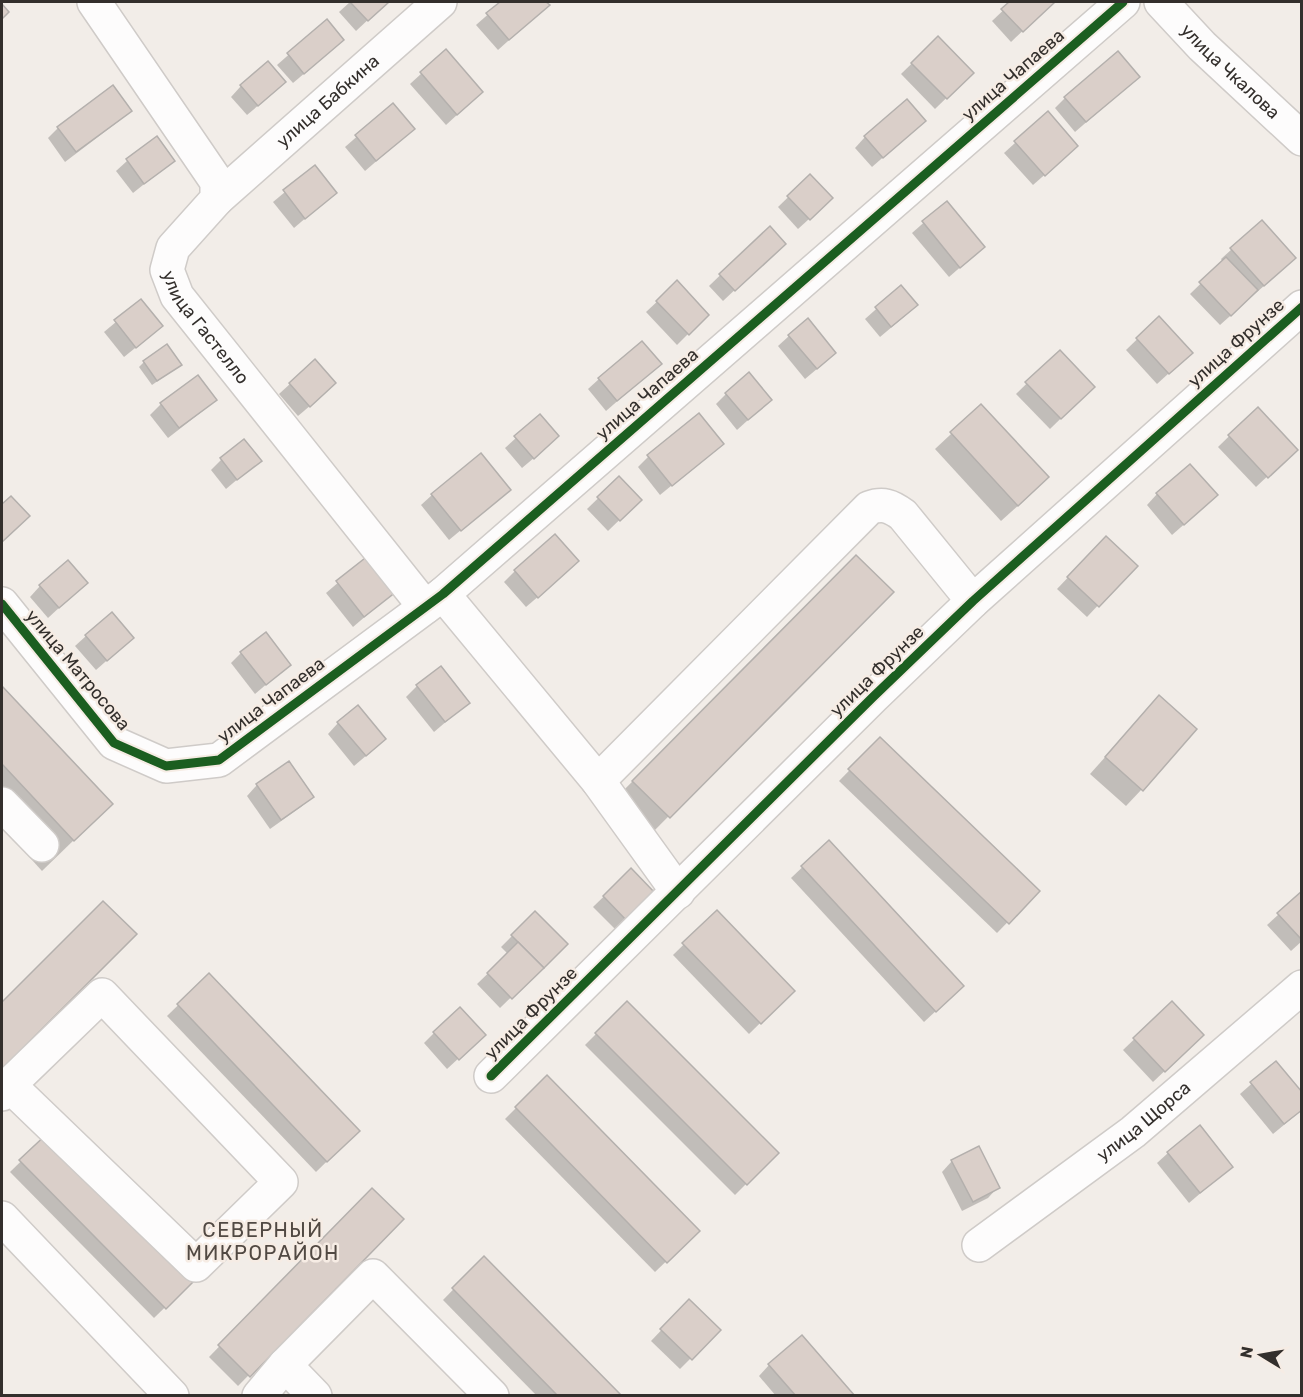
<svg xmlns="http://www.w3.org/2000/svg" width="1303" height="1397" font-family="Rubik,sans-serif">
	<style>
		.shadow { fill: #0003 }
		.building { fill: #dacfc9; stroke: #b4b0ad; stroke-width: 1.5 }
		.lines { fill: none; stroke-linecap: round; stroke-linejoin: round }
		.minor-casing { stroke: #cfcbc8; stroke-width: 36 }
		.minor { stroke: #fdfcfc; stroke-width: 33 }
		.cycleway-casing { stroke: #f6ece4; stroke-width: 13 }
		.cycleway { stroke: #1b5e20; stroke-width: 9 }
		.labels { text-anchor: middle; stroke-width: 5; stroke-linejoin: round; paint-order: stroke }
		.street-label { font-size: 18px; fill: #332f2c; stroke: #f6ece4 }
		.neighbourhood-label { font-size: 20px; letter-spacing: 1.5px; fill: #514943; stroke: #f6ece4 }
	</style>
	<rect width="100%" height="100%" fill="#f2ede8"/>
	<g class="shadow">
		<path d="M350,2h37l-31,29 -17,-19z"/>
		<path d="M502,2h42l4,3 -50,45 -22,-25z"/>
		<path d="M1012,2h41l-42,40 -19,-21z"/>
		<path d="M327,21l5,29 -39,33 -16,-18z"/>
		<path d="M938,38l34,35 -37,36 -34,-35z"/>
		<path d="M446,51l25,51 -25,23 -36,-41z"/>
		<path d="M241,86l32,7 -26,22 -16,-18z"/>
		<path d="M1127,87l-52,45 -20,-24 10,-10z"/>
		<path d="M393,105l9,34 -37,32 -20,-24z"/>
		<path d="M130,111l-11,10 -54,41 -17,-24 10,-10z"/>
		<path d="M1048,113l18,43 -33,29 -29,-32z"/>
		<path d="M913,131l-41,36 -17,-19 10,-11z"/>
		<path d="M127,161h46l-40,32 -17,-22z"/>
		<path d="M315,167l20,26 -41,35 -21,-26z"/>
		<path d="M810,176l10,33 -22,20 -20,-22z"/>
		<path d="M946,203l26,54 -23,20 -37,-44z"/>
		<path d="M769,228l4,26 -50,47 -14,-15z"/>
		<path d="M1232,249l51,20 -63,56 -30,-31 33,-32 -2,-3z"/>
		<path d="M677,283l30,32 -30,30 -31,-33z"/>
		<path d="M901,287l4,29 -25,21 -15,-18z"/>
		<path d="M141,301l9,35 -26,21 -20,-25z"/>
		<path d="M1159,318l21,45 -23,21 -31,-34z"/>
		<path d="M789,336l35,27 -19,16 -27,-33z"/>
		<path d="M1059,352l34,35 -43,42 -34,-35z"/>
		<path d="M315,361l9,33 -26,22 -19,-22z"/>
		<path d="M144,362l31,7 -23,16 -13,-18z"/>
		<path d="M660,364l-54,47 -18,-22 11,-10z"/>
		<path d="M726,394l44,6 -33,30 -21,-26z"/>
		<path d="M215,400l-11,10 -36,28 -18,-23 11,-11z"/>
		<path d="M981,406l50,88 -30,27 -66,-72z"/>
		<path d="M1257,409l28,51 -29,27 -38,-40z"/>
		<path d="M540,416l7,31 -25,21 -17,-20z"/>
		<path d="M722,444l-62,51 -22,-28 10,-10z"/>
		<path d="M221,460h39l-34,29 -15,-19z"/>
		<path d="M619,478l21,22 -32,31 -21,-22z"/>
		<path d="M509,490l-60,50 -28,-35 11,-10z"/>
		<path d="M1157,494l48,12 -33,29 -25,-30z"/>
		<path d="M1095,549l40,17 -48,51 -30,-28z"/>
		<path d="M368,557l27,34 -42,36 -27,-34z"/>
		<path d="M856,557l36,35 -254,255 -36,-35z"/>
		<path d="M515,571l52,1 -41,35 -22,-25z"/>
		<path d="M40,586l35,7 -27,25 -18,-21z"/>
		<path d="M86,636l35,12 -25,22 -21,-24z"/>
		<path d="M241,653l48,12 -34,29 -24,-31z"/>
		<path d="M417,686l51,17 -34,29 -28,-35z"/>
		<path d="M2,688l109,116 -69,67 -40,-44z"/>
		<path d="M1159,697l-17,92 -16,17 -36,-32z"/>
		<path d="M338,723l36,26 -20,17 -26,-32z"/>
		<path d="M880,739l158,152 -41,42 -158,-152z"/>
		<path d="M257,785l55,12 -11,10 -31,22 -23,-33z"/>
		<path d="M829,842l123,154 -28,26 -133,-144z"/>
		<path d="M631,870l23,24 -37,37 -24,-24z"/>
		<path d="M1302,893v48l-11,10 -24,-26z"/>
		<path d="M103,903l32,31 -133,133v-63z"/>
		<path d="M717,912l76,79 -44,43 -76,-79z"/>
		<path d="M535,913l31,31 -66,64 -23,-24 31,-30 -7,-7z"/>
		<path d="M209,975l149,156 -42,41 -149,-156z"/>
		<path d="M627,1003l150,150 -42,42 -150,-150z"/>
		<path d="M1172,1003l19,43 -38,36 -30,-32z"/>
		<path d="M434,1033l39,12 -26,24 -23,-26z"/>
		<path d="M1275,1063l27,47 -29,24 -33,-40z"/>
		<path d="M547,1077l151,154 -43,41 -150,-153z"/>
		<path d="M50,1133l144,146 -40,39 -144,-146z"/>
		<path d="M1168,1153l63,14 -42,36 -32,-40z"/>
		<path d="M952,1161l46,26 -10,11 -26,13 -20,-39z"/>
		<path d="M372,1190l30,30 -164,166 -29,-29z"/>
		<path d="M484,1258l136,138h-83l-94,-96z"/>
		<path d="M689,1301l30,29 -39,39 -29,-28z"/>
		<path d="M769,1365l84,31h-77l-17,-20z"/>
	</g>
	<g class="building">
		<path d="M350,2h39l-21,19z"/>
		<path d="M500,2h46l4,3 -41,35 -23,-27z"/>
		<path d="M1009,2h46l-32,30 -22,-23z"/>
		<path d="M2,4l7,8 -7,7z"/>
		<path d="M327,19l17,21 -40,34 -17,-21z"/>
		<path d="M938,36l36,37 -27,26 -36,-36z"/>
		<path d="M446,49l37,43 -26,23 -37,-43z"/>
		<path d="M1118,51l22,26 -54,45 -22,-25z"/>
		<path d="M268,61l18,21 -28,24 -18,-21z"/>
		<path d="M113,85l19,26 -56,41 -19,-25z"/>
		<path d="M907,99l19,22 -43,37 -19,-22z"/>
		<path d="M393,103l22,26 -39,32 -21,-26z"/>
		<path d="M1048,111l30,35 -33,30 -31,-35z"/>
		<path d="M157,136l18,25 -31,23 -18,-25z"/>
		<path d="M315,165l22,28 -32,26 -22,-29z"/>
		<path d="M810,174l23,24 -23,22 -23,-24z"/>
		<path d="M947,201l38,46 -25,21 -38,-47z"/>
		<path d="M1262,220l34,38 -32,28 -34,-38z"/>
		<path d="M770,226l16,18 -51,47 -16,-17z"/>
		<path d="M1226,257l32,33 -27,26 -32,-34z"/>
		<path d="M677,280l32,35 -20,20 -33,-34z"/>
		<path d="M901,285l17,20 -27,22 -16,-20z"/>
		<path d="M141,299l22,27 -27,22 -22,-28z"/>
		<path d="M1159,316l34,37 -24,21 -33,-36z"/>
		<path d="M808,318l28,35 -19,16 -29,-34z"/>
		<path d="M642,341l20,23 -45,37 -19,-23z"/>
		<path d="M167,344l15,21 -25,16 -14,-20z"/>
		<path d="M1060,350l35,37 -34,32 -36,-37z"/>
		<path d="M315,359l21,24 -26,24 -21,-24z"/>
		<path d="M749,372l23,28 -24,20 -23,-27z"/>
		<path d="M198,375l19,25 -38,28 -19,-25z"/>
		<path d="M981,404l68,73 -31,29 -68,-74z"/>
		<path d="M1258,407l40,43 -30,28 -40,-43z"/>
		<path d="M699,413l25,31 -52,42 -25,-31z"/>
		<path d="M540,414l19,22 -25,23 -20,-23z"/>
		<path d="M244,439l18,22 -25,19 -17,-22z"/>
		<path d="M481,453l30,37 -50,41 -30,-37z"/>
		<path d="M1190,464l28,31 -34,30 -28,-32z"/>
		<path d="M619,476l23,24 -22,21 -23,-24z"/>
		<path d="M11,496l19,20 -28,26v-38z"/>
		<path d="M555,534l24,27 -41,37 -24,-28z"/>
		<path d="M1106,536l32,30 -39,41 -32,-30z"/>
		<path d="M369,555l28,36 -33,26 -28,-36z"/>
		<path d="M856,555l38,37 -224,226 -38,-37z"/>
		<path d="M68,560l20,23 -29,25 -20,-23z"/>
		<path d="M112,612l22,26 -27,23 -22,-26z"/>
		<path d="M266,632l25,33 -25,20 -26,-33z"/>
		<path d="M441,666l29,37 -25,19 -29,-37z"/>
		<path d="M2,686l111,118 -39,37 -72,-77z"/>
		<path d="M1159,695l38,34 -54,62 -38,-34z"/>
		<path d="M358,705l28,34 -20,17 -29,-34z"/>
		<path d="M880,737l160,154 -31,33 -161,-155z"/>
		<path d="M289,761l25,36 -33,23 -25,-36z"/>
		<path d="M829,840l135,146 -28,26 -135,-146z"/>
		<path d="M631,868l25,26 -28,28 -25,-26z"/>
		<path d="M1302,891v49l-25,-27z"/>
		<path d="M103,901l34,33 -135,135v-67z"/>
		<path d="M717,910l78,81 -34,33 -79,-81z"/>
		<path d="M535,911l33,33 -24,24 -33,-33z"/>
		<path d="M518,942l26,26 -32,31 -25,-26z"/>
		<path d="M209,973l151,158 -33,31 -150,-158z"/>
		<path d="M627,1001l152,152 -32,32 -152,-152z"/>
		<path d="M1172,1001l32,34 -39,37 -32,-34z"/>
		<path d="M460,1007l26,28 -27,25 -26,-28z"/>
		<path d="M1276,1061l26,31v18l-18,14 -34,-42z"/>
		<path d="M547,1075l153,156 -33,32 -152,-156z"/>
		<path d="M1200,1125l33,42 -33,26 -33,-41z"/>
		<path d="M50,1131l146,148 -30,30 -147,-149z"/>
		<path d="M979,1146l21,42 -27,14 -22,-42z"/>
		<path d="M372,1188l32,31 -154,158 -32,-32z"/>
		<path d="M484,1256l138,140h-64l-106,-108z"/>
		<path d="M689,1299l32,31 -29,30 -32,-31z"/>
		<path d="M802,1335l53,61h-59l-28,-32z"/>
	</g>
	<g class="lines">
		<defs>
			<g id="minor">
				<path id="s1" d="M94,2l123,180v17l-44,49 -6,22 10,26 248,311"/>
				<path id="s2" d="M1161,2l41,44 100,93"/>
				<path id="s3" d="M217,199l223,-197"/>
				<path d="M443,594l155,187 80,111"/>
				<path d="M2,604l112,139 52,23 53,-6 224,-166 680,-592"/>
				<path d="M598,781l271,-273c14,-5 22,-2 34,7l70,86"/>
				<path d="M2,804l40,41"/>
				<path d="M491,1076l382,-379 100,-96 329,-294"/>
				<path d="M2,1094l7,-9 93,-90 179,187 -85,83 -187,-180"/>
				<path d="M2,1218l170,178"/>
				<path id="s4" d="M979,1245l154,-113 169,-145"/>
				<path d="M285,1365l30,31"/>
				<path d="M259,1396l26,-31 88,-89 119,120"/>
			</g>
		</defs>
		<use href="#minor" class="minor-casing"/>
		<use href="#minor" class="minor"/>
		<defs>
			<g id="cycleway">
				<path d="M2,604l112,139 52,23 53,-6 224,-166 680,-592"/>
				<path d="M491,1076l382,-379 100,-96 329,-294"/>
			</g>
		</defs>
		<use href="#cycleway" class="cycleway-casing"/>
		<use href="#cycleway" class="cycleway"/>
	</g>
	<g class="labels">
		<g class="street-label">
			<text dy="6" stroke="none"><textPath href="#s2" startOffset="98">улица Чкалова</textPath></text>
			<text transform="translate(1013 75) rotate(-41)" y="6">улица Чапаева</text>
			<text dy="6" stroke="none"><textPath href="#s3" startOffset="148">улица Бабкина</textPath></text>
			<text dy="6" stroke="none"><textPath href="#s1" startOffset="393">улица Гастелло</textPath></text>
			<text transform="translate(1236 343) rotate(-42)" y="6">улица Фрунзе</text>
			<text transform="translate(647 394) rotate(-41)" y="6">улица Чапаева</text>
			<text transform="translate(78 670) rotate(50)" y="6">улица Матросова</text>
			<text transform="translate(877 671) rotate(-44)" y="6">улица Фрунзе</text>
			<text transform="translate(271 700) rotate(-37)" y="6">улица Чапаева</text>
			<text transform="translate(531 1013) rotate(-45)" y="6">улица Фрунзе</text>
			<text dy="6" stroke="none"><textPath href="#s4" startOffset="206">улица Щорса</textPath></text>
		</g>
		<g class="neighbourhood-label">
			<text x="263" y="1237">СЕВЕРНЫЙ<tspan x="263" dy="23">МИКРОРАЙОН</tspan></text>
		</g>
	</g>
	<rect width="1303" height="1397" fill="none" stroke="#332f2c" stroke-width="6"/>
	<g transform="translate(1261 1355) rotate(281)" stroke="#f6ece4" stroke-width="4.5" paint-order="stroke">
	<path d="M0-4.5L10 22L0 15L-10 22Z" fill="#332f2c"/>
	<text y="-9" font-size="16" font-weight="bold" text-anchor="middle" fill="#332f2c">N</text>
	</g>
</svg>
